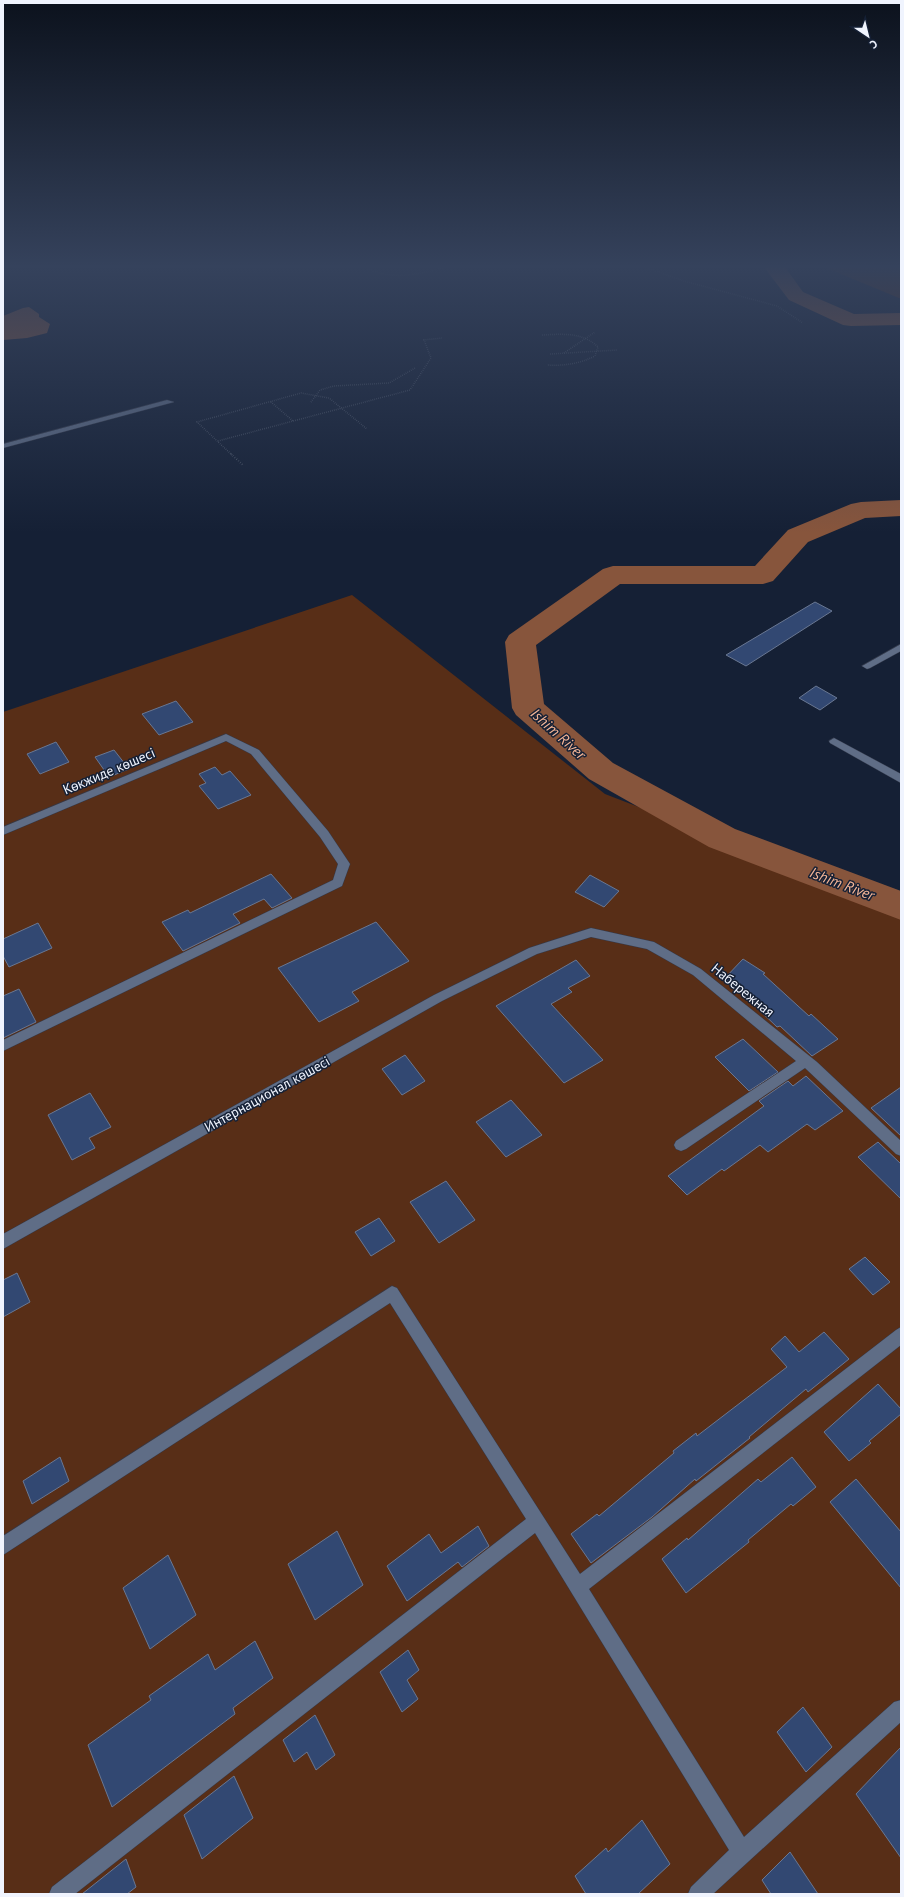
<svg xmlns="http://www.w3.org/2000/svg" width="904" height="1897" font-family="'PT Sans',sans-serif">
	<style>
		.green { fill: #582e17 }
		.water { fill: #87553c }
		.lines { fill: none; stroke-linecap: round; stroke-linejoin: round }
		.river { fill: #87553c; fill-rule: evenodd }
		.building { fill: #324872; stroke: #697792 }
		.service-casing { stroke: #323849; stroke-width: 1 }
		.minor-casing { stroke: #323849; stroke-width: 1 }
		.path-far1 { stroke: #60697a; stroke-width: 1.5; stroke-dasharray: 0.5 1.5; stroke-linecap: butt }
		.path { stroke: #60697a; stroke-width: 2; stroke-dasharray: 0.5 2; stroke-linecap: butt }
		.service { fill: #5f6d86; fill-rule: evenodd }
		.minor { fill: #5f6d86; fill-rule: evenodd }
		.labels { text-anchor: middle; stroke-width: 3; stroke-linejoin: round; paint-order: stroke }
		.street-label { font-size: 14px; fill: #f0f4fe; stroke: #152035 }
		.water-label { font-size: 15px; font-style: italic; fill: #f5b697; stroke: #152035 }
	</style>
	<rect width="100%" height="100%" fill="#152035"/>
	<g class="green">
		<path d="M824,267h77v31h-2z"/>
		<path d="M352,595l253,199 296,114v986h-898v-1182z"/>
	</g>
	<path class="water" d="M29,307l10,7v3l11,7 -3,9 -20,5 -24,2v-24l20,-8z"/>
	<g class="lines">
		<g class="river">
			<path d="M764,267h21l18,25 51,22 47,-1v12l-50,1 -8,-1 -54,-25z"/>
			<path d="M901,500v16l-36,2 -57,24 -35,39 -10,3h-143l-84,61 8,59 69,59 122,66 166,62v29l-192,-73 -120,-68 -73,-64 -4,-7 -7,-66 4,-7 94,-66 10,-3h142l33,-36 63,-26 10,-2z"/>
		</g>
	</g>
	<g class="building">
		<path d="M815,602l17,9 -86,55 -20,-11z"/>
		<path d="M816,686l21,12 -17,12 -21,-12z"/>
		<path d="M176,701l17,21 -34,13 -17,-21z"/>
		<path d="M56,742l13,20 -29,12 -13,-20z"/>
		<path d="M114,750l15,19 -20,8 -14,-20z"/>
		<path d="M215,767l7,8 8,-4 21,24 -33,14 -19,-23 7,-3 -7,-9z"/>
		<path d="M271,874l21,24 -20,10 -8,-9 -31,15 7,9 -57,28 -21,-29 26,-12 2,3z"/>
		<path d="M590,875l29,16 -15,16 -29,-15z"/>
		<path d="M376,922l33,39 -57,31 7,9 -40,21 -41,-54z"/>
		<path d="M38,923l14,25 -43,19 -6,-11v-17z"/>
		<path d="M743,959l22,14 -2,1 46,42 2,-2 27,25 -26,17 -32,-30 -3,1 -25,-24 5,-3 -33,-21z"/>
		<path d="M576,960l14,16 -22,12 4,4 -21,12 52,56 -39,23 -68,-77z"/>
		<path d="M19,989l17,33 -33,16v-42z"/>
		<path d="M743,1039l35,33 -29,19 -34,-34z"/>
		<path d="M405,1055l20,26 -23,14 -20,-26z"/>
		<path d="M806,1076l37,35 -28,19 -8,-6 -39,28 -8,-7 -36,26 -2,-2 -35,26 -19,-19 96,-70 -5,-5 29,-20 5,5z"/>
		<path d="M901,1087v49l-30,-28z"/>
		<path d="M90,1093l21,34 -22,11 6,10 -23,12 -24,-45z"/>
		<path d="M511,1100l31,35 -36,22 -30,-35z"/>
		<path d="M878,1142l23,22v35l-43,-42z"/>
		<path d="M446,1181l29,39 -36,23 -29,-41z"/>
		<path d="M379,1218l16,23 -24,15 -16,-24z"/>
		<path d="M865,1257l25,25 -17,13 -24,-26z"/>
		<path d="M17,1273l13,29 -27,15v-37z"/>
		<path d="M824,1332l25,27 -41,33 -2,-3 -57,48 1,1 -54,43 -1,-2 -43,38 -61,46 -20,-29 26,-20 2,2 75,-63 -1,-2 23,-18 1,3 90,-69 -16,-18 14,-13 14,16z"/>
		<path d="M878,1384l23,25v5l-32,27 2,2 -22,18 -25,-29z"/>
		<path d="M60,1457l9,24 -37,23 -9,-23z"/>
		<path d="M792,1457l24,30 -23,19 -2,-2 -43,36 1,2 -63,51 -24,-34 25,-21 1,2 70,-61 3,3z"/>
		<path d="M856,1479l45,53v56l-71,-86z"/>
		<path d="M478,1526l11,20 -27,21 -4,-5 -51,39 -20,-35 42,-32 12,19z"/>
		<path d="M337,1531l26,54 -48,35 -27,-56z"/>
		<path d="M168,1555l28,60 -46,34 -27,-61z"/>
		<path d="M255,1641l18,37 -40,30 2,6 -123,93 -24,-62 63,-45 -2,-4 59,-42 7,16z"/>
		<path d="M408,1650l11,20 -12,10 11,19 -16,13 -22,-40z"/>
		<path d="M803,1707l29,40 -26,25 -29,-40z"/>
		<path d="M315,1715l20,40 -19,15 -9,-18 -13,10 -11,-22z"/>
		<path d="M901,1747v111l-45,-64z"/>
		<path d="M234,1776l19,42 -51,41 -18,-44z"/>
		<path d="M642,1820l28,44 -32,30h-52l-11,-18 31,-28 2,4z"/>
		<path d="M790,1852l28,42h-47l-9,-14z"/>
		<path d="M126,1859l10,28 -9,7h-45z"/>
	</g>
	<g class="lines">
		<defs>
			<path id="service" d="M167,400l7,2 -171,46v-4z"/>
			<g id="minor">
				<path d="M901,644v7l-31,17 -3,1 -5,-3z"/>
				<path d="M226,734l33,16 69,81 22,33 -8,22 -339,165v-11l330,-160 5,-16 -18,-27 -69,-83 -25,-13 -223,94v-8z"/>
				<path d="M834,738l67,36v9l-71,-40 -1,-2z"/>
				<path d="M591,928l63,14 47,27 116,93 84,79v15l-5,-2 -91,-86 -119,81 -5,2 -5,-2 -2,-4 2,-4 120,-80 -103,-86 -46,-26 -56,-12 -54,17 -95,47 -439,248v-15l431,-239 95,-47z"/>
				<path d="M392,1286l5,2 183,286 316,-244 5,-3v18l-312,244 155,248 150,-135 7,-2v22l-188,172h-25l3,-7 38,-37 -194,-317 -460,361h-26l3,-7 474,-368 -136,-216 -387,252v-19z"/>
			</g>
		</defs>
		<use href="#service" class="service-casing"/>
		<use href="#minor" class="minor-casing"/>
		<g class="path-far1">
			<path d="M364,267c27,14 53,8 81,0"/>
			<path d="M644,267l40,14 93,25 26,17"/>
			<path d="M542,335c20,-1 41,-3 56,12l-3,9c-16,8 -31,10 -48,9"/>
			<path d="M564,353l31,-21"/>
			<path d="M550,354l67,-4"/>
			<path d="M271,402l22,19"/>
			<path d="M311,402l9,-12 14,-4 55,-3 26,-15"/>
			<path d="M218,441l192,-51 21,-32 -7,-18 18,-2"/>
			<path d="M232,455l-35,-33 104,-29 28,5 38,31"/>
		</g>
		<path class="path" d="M231,454l12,11"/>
		<use href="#service" class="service"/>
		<use href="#minor" class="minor"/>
	</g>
	<linearGradient id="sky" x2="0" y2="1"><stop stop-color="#0c121d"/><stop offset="0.5" stop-color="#35425c"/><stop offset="1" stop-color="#35425c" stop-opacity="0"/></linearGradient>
	<rect width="904" height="533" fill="url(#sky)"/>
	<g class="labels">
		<g class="street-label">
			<text transform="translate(109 771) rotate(-23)" y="5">Көкжиде көшесі</text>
			<text transform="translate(743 990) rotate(39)" y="5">Набережная</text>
			<text transform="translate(267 1094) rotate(-29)" y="5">Интернационал көшесі</text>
		</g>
		<g class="water-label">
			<text transform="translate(558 734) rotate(42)" y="5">Ishim River</text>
			<text transform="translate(842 884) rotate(21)" y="5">Ishim River</text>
		</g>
	</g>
	<rect width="904" height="1897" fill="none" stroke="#f0f4fe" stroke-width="8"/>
	<g transform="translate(868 36) rotate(145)" stroke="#152035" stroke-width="3" paint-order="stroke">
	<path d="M0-3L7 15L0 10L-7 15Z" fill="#f0f4fe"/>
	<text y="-6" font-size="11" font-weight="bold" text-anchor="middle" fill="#f0f4fe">С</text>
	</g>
</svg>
